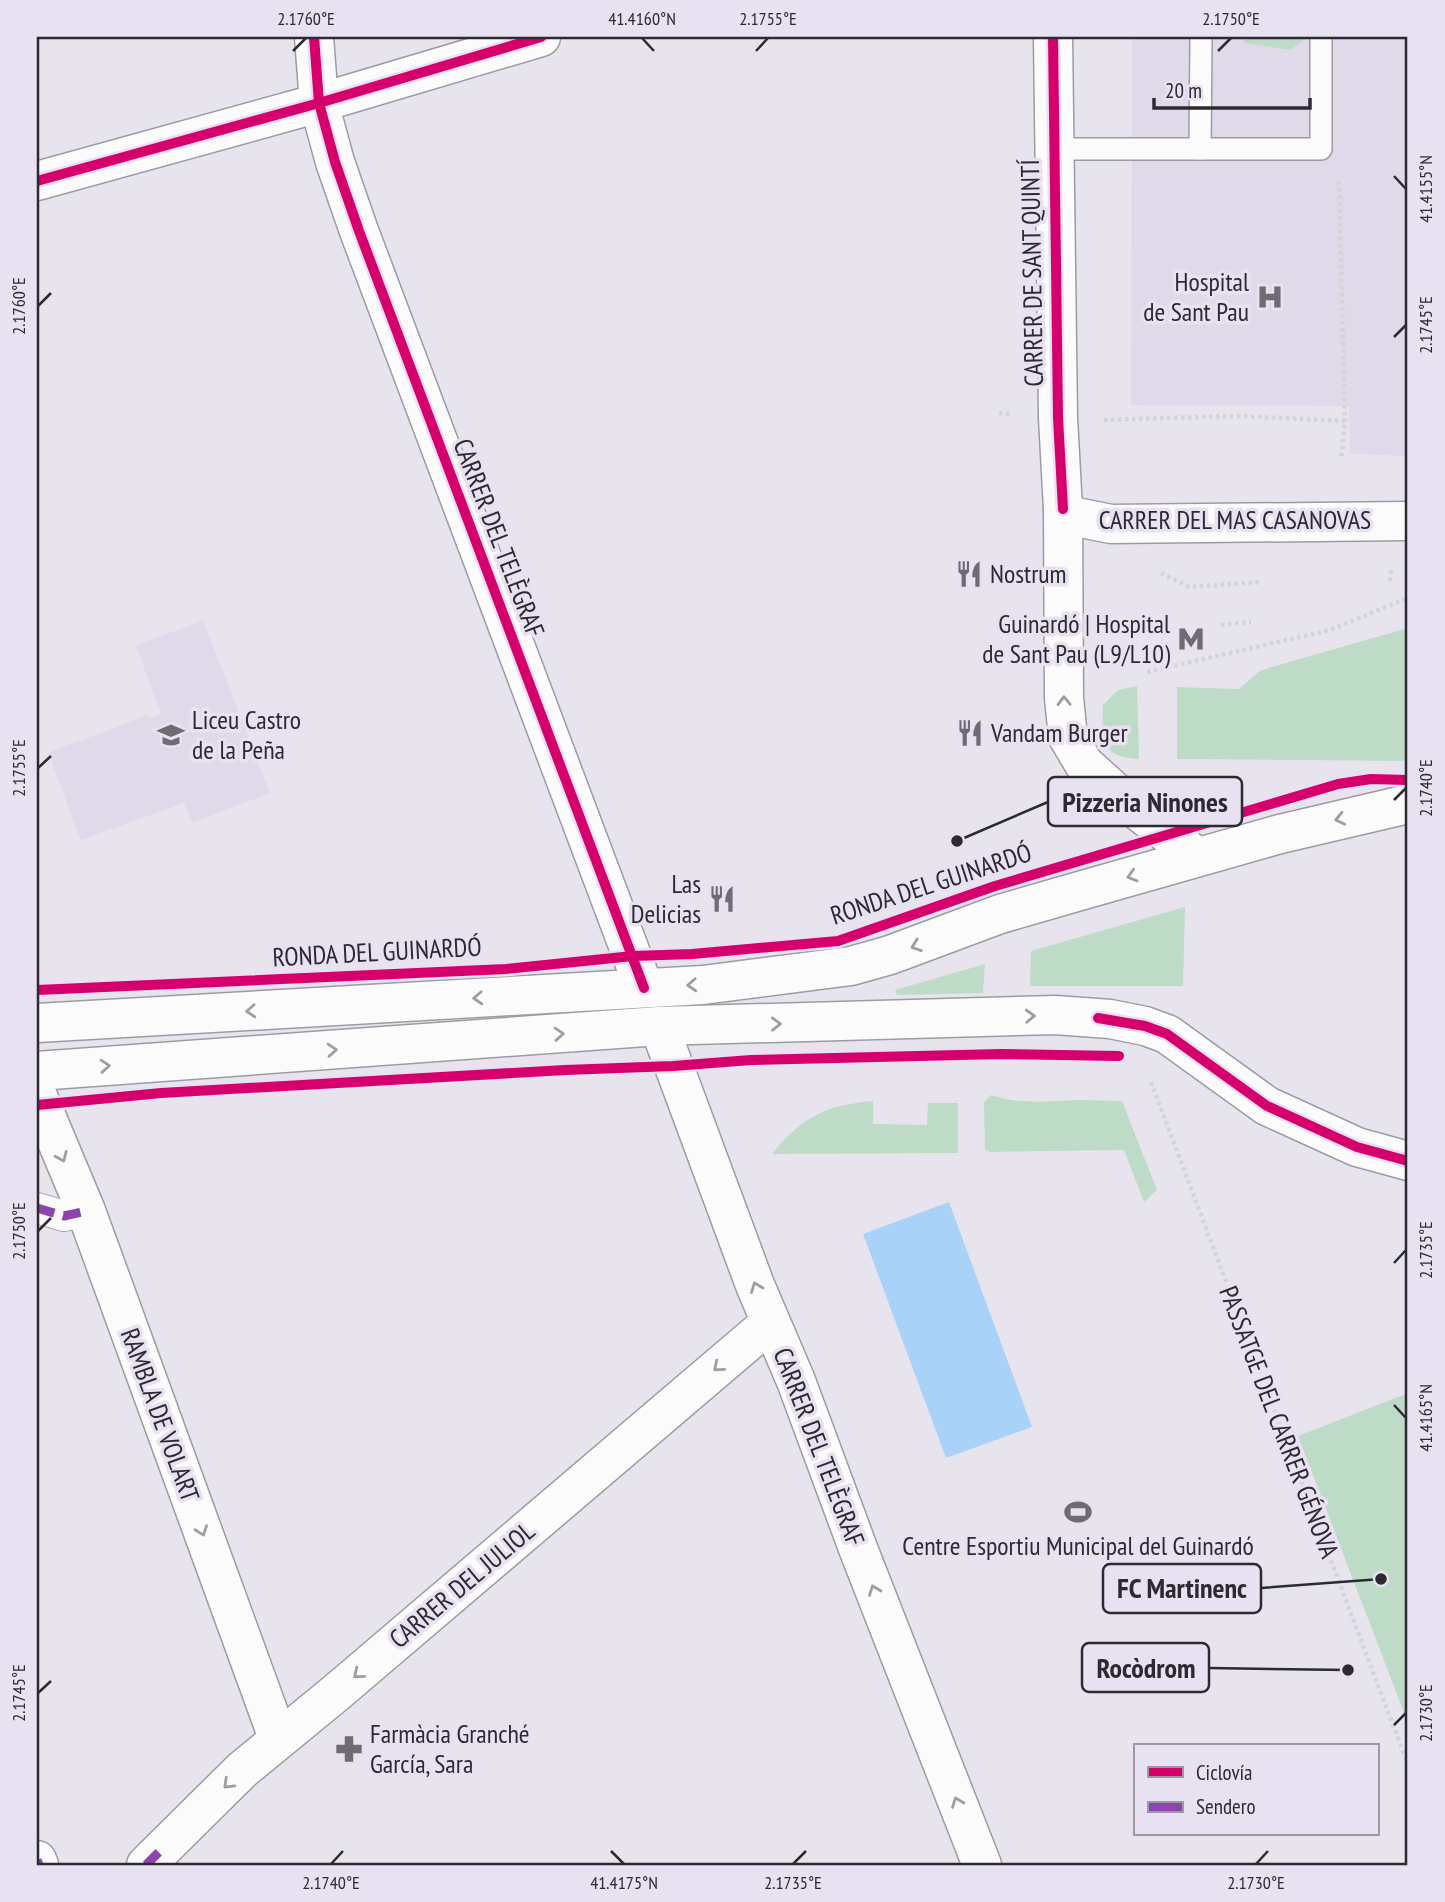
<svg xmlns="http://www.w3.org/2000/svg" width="1445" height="1902" font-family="'PT Sans Narrow',sans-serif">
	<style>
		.built { fill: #e0d9ea }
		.green { fill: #bedbc7 }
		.water { fill: #a9d2f8 }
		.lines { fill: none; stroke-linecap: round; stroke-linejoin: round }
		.service-casing { stroke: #9d9ba2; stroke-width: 24 }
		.pedestrian-casing { stroke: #9d9ba2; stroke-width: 32 }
		.minor-casing { stroke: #9d9ba2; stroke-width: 41 }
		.primary-casing { stroke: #9d9ba2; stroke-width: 41 }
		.path { stroke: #d4d4d6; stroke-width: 4.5; stroke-dasharray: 3.5 3.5; stroke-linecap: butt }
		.service { stroke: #fcfbfc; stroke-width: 21 }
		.pedestrian { stroke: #fcfbfc; stroke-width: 30 }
		.minor { stroke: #fcfbfc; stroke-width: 38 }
		.primary { stroke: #fcfbfc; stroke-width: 38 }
		.quiet { stroke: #8e44ad; stroke-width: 9; stroke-dasharray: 18 9; stroke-linecap: butt }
		.cycleway-casing { stroke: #e7e1f1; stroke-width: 15 }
		.cycleway { stroke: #d6006c; stroke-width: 10 }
		.oneway { stroke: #9e9da0 }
		.ticks { fill: none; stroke: #2c2a30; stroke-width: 2.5 }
		.labels { text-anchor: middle; stroke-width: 7; stroke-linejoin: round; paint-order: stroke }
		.street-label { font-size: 26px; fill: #2c2a30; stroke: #e7e1f1 }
		.poi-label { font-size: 26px; fill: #2c2a30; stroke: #e7e1f1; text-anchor: start }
		.leader { fill: none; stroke: #2c2a30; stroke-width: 2.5 }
		.callout-dot { fill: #2c2a30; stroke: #e7e1f1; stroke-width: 2.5 }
		.callout { fill: #e7e1f1; stroke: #2c2a30; stroke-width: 2.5 }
		.callout-label { font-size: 28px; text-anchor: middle; font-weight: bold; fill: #2c2a30 }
		.neatline { fill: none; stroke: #2c2a30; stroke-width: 2.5 }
		.ticks-label { font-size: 18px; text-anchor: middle; fill: #2c2a30 }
	</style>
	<rect width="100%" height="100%" fill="#e8e4ee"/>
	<g class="built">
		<path d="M1132,37h276v419l-58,-2 -1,-48 -218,-1z"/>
		<path d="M203,620l67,173 -78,30 -8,-20 -103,37 -33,-87 100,-38 2,3 11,-4 -25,-68z"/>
	</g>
	<g class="green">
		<path d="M1240,37h65v2l-15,11 -44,-7z"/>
		<path d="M1408,628v133l-231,-2v-72l62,2 21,-18 12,-4z"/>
		<path d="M1137,686l2,73c-40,-2 -37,-20 -36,-54l15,-15z"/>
		<path d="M1185,907l-2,79h-153l1,-35z"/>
		<path d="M985,964l-2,29 -86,2 -2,-5z"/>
		<path d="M991,1095c29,10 57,6 87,5 15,0 30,1 44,1l35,89 -13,12 -20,-52 -134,2 -5,-2 -1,-48z"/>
		<path d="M873,1101v23l54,1 1,-22h30v50l-186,1c30,-37 54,-49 101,-53z"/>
		<path d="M1408,1393v330l-110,-287z"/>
	</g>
	<path class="water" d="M949,1202l83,225 -86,31 -83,-224z"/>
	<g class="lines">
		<defs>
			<g id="service">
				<path d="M1053,149h268v-112"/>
				<path d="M1200,149l1,-112"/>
			</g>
			<path id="pedestrian" d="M37,1208l27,8 22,-5"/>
			<g id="minor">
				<path d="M314,37l5,66 16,59 24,69 285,757"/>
				<path d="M1053,37l5,381 5,91 1,189 4,39 16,27 39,35 74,58"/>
				<path d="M37,181l282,-78 222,-66"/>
				<path d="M1063,509l13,8 35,7 297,-3"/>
				<path d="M659,1026l96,259 41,96 63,170 123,314"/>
				<path d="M37,1094l49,117 192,527"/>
				<path d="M37,1860l2,5"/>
				<path d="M146,1865l96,-95 95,-78 433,-369"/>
			</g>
			<g id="primary">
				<path d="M37,1023l666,-38 148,-19 39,-11 110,-41 83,-24 197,-56 128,-30"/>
				<path d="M37,1071l622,-45 396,-11 55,4 35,7 22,8 100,72 90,41 51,14"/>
			</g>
		</defs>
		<use href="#service" class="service-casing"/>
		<use href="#pedestrian" class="pedestrian-casing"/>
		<use href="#minor" class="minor-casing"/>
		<use href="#primary" class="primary-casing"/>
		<g class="path">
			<path d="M1339,181l6,240"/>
			<path d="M999,413l13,1"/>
			<path d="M1104,420l134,-4 107,5 -4,39"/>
			<path d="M1161,573l28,14 73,-5"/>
			<path d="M1390,581l1,-12"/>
			<path d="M1221,625l30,-3"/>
			<path d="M1147,672l183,-42 78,-32"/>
			<path d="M1151,1082l257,683"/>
		</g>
		<use href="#service" class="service"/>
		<use href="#pedestrian" class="pedestrian"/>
		<use href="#minor" class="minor"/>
		<use href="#primary" class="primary"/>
		<g class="quiet">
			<path d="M37,1208l27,8 22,-5"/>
			<path d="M37,1860l2,5"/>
			<path d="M146,1865l13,-13"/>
		</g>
		<defs>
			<g id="cycleway">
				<path d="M314,37l5,66 16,59 24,69 285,757"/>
				<path d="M1053,37l5,381 5,91"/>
				<path d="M37,181l282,-78 222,-66"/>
				<path d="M37,990l469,-21 127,-13 59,-2 146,-13 157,-55 343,-102 33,-5 37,1"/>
				<path d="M1098,1018l47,8 22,8 100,72 90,41 51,14"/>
				<path d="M37,1105l124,-12 404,-23 108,-4 78,-6 250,-6 118,2"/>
			</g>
		</defs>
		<use href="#cycleway" class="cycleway-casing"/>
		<use href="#cycleway" class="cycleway"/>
	</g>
	<defs><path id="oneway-chevron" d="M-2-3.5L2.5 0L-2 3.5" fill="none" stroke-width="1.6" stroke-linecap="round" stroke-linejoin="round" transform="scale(1.75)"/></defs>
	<g class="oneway">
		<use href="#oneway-chevron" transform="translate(1064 701) rotate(-91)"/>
		<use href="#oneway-chevron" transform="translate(1340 819) rotate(167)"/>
		<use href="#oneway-chevron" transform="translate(1132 876) rotate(164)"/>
		<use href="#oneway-chevron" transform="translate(916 946) rotate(160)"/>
		<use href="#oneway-chevron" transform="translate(692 985) rotate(177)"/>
		<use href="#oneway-chevron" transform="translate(478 998) rotate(177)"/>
		<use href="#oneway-chevron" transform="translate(251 1011) rotate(177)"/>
		<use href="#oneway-chevron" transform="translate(1030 1016) rotate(-2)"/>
		<use href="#oneway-chevron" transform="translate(776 1024) rotate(-1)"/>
		<use href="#oneway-chevron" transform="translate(559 1034) rotate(-4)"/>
		<use href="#oneway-chevron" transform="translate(332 1050) rotate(-4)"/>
		<use href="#oneway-chevron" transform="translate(105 1066) rotate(-4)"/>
		<use href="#oneway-chevron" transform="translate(62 1157) rotate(66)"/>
		<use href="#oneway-chevron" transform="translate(756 1287) rotate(-111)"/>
		<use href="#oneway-chevron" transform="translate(718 1367) rotate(140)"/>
		<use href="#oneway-chevron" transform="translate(202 1531) rotate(70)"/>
		<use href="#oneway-chevron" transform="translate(874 1590) rotate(-111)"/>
		<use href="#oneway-chevron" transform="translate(358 1674) rotate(140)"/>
		<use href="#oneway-chevron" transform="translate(228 1784) rotate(136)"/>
		<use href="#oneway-chevron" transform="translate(957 1802) rotate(-111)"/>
	</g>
	<path class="ticks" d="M642,38l12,13M293,51l13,-13M756,51l12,-13M1218,51l13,-13M1394,176l12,13M38,306l13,-13M1394,337l12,-12M38,768l13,-12M1394,800l12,-12M38,1231l13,-13M1394,1263l12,-13M1394,1405l12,13M38,1693l13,-12M1394,1725l12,-12M611,1851l13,13M331,1864l12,-13M793,1864l13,-13M1256,1864l12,-13"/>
	<defs>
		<symbol id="hospital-bare" viewBox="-9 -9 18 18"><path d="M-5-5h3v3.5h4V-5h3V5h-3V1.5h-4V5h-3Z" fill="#6e6b72" stroke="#e7e1f1" stroke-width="2.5" paint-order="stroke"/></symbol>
		<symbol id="restaurant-bare" viewBox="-9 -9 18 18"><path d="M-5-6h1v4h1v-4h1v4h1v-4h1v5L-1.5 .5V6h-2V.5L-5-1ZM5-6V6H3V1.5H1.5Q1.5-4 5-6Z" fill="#6e6b72" stroke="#e7e1f1" stroke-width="2.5" paint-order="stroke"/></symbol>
		<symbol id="metro-bare" viewBox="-9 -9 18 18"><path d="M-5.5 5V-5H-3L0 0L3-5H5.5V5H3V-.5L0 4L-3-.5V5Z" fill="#6e6b72" stroke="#e7e1f1" stroke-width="2.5" paint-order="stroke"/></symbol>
		<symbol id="school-bare" viewBox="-9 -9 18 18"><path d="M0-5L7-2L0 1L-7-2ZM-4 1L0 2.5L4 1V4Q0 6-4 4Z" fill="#6e6b72" stroke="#e7e1f1" stroke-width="2.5" paint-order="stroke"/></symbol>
		<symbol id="stadium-bare" viewBox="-9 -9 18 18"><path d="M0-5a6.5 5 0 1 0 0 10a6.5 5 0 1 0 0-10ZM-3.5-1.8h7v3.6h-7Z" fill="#6e6b72" stroke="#e7e1f1" stroke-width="2.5" paint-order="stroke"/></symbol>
		<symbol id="pharmacy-bare" viewBox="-9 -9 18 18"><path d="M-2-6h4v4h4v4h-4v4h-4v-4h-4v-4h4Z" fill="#6e6b72" stroke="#e7e1f1" stroke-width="2.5" paint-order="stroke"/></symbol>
	</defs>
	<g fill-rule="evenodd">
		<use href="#hospital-bare" x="1251" y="278" width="38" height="38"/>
		<use href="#restaurant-bare" x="950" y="555" width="38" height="38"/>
		<use href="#metro-bare" x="1172" y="620" width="38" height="38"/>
		<use href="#restaurant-bare" x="951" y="714" width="38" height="38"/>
		<use href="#school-bare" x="152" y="716" width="38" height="38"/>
		<use href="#restaurant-bare" x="703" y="880" width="38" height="38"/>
		<use href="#stadium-bare" x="1059" y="1493" width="38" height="38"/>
		<use href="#pharmacy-bare" x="330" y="1730" width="38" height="38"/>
	</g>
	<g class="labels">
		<g class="street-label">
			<text transform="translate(1032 273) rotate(-91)" y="9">CARRER DE SANT QUINTÍ</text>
			<text x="1235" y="529">CARRER DEL MAS CASANOVAS</text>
			<text transform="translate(499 538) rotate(69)" y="9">CARRER DEL TELÈGRAF</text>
			<text transform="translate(931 884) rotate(-18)" y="9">RONDA DEL GUINARDÓ</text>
			<text transform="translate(377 952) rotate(-3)" y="9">RONDA DEL GUINARDÓ</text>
			<text transform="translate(160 1415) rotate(70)" y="9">RAMBLA DE VOLART</text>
			<text transform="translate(1279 1422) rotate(69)" y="9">PASSATGE DEL CARRER GÉNOVA</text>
			<text transform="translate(819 1447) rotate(69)" y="9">CARRER DEL TELÈGRAF</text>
			<text transform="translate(462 1585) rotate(-40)" y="9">CARRER DEL JULIOL</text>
		</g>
		<g class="poi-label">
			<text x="1249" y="291" text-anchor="end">Hospital<tspan x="1249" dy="30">de Sant Pau</tspan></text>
			<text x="990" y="583">Nostrum</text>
			<text x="1170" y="633" text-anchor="end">Guinardó | Hospital<tspan x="1170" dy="30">de Sant Pau (L9/L10)</tspan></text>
			<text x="192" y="729">Liceu Castro<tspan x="192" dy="30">de la Peña</tspan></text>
			<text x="991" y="742">Vandam Burger</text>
			<text x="701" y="893" text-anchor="end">Las<tspan x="701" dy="30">Delicias</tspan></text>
			<text x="1078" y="1555" text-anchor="middle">Centre Esportiu Municipal del Guinardó</text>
			<text x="370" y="1743">Farmàcia Granché<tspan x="370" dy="30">García, Sara</tspan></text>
		</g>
	</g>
	<path class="leader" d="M957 841L1048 802M1381 1579L1261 1588M1348 1670L1209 1668"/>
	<g class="callout-dot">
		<circle cx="957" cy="841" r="7"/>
		<circle cx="1381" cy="1579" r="7"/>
		<circle cx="1348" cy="1670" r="7"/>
	</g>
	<g class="callout">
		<rect x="1048" y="777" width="194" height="49" rx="7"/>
		<rect x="1103" y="1564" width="158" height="49" rx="7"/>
		<rect x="1082" y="1643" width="127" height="49" rx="7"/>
	</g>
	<g class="callout-label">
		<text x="1145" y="812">Pizzeria Ninones</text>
		<text x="1182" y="1598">FC Martinenc</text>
		<text x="1146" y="1678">Rocòdrom</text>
	</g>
	<rect width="1445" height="1902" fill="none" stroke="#e7e1f1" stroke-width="77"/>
	<rect x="1134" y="1744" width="245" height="91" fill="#e7e1f1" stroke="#9c98a4" stroke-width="2"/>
	<rect x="1148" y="1767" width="35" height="10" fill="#d6006c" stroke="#9c98a4" stroke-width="2"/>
	<text x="1196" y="1780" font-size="21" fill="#2c2a30">Ciclovía</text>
	<rect x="1148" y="1802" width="35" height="10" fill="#8e44ad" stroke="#9c98a4" stroke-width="2"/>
	<text x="1196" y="1814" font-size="21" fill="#2c2a30">Sendero</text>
	<path d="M1154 98v10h156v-10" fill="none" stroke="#2c2a30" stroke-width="3.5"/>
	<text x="1165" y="98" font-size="21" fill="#2c2a30" stroke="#e7e1f1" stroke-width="5" paint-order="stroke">20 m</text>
	<rect x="38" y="38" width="1368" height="1826" class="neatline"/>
	<g class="ticks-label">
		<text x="306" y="25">2.1760°E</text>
		<text x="642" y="25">41.4160°N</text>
		<text x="768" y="25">2.1755°E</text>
		<text x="1231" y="25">2.1750°E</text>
		<text transform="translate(1426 189) rotate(-90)" y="6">41.4155°N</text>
		<text transform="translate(19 306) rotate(-90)" y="6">2.1760°E</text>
		<text transform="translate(1426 325) rotate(-90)" y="6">2.1745°E</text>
		<text transform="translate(19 768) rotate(-90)" y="6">2.1755°E</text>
		<text transform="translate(1426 788) rotate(-90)" y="6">2.1740°E</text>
		<text transform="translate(19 1231) rotate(-90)" y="6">2.1750°E</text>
		<text transform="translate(1426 1250) rotate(-90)" y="6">2.1735°E</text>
		<text transform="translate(1426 1418) rotate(-90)" y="6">41.4165°N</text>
		<text transform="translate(19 1693) rotate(-90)" y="6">2.1745°E</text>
		<text transform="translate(1426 1713) rotate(-90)" y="6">2.1730°E</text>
		<text x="331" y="1889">2.1740°E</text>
		<text x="624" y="1889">41.4175°N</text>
		<text x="793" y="1889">2.1735°E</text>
		<text x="1256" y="1889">2.1730°E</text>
	</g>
</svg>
